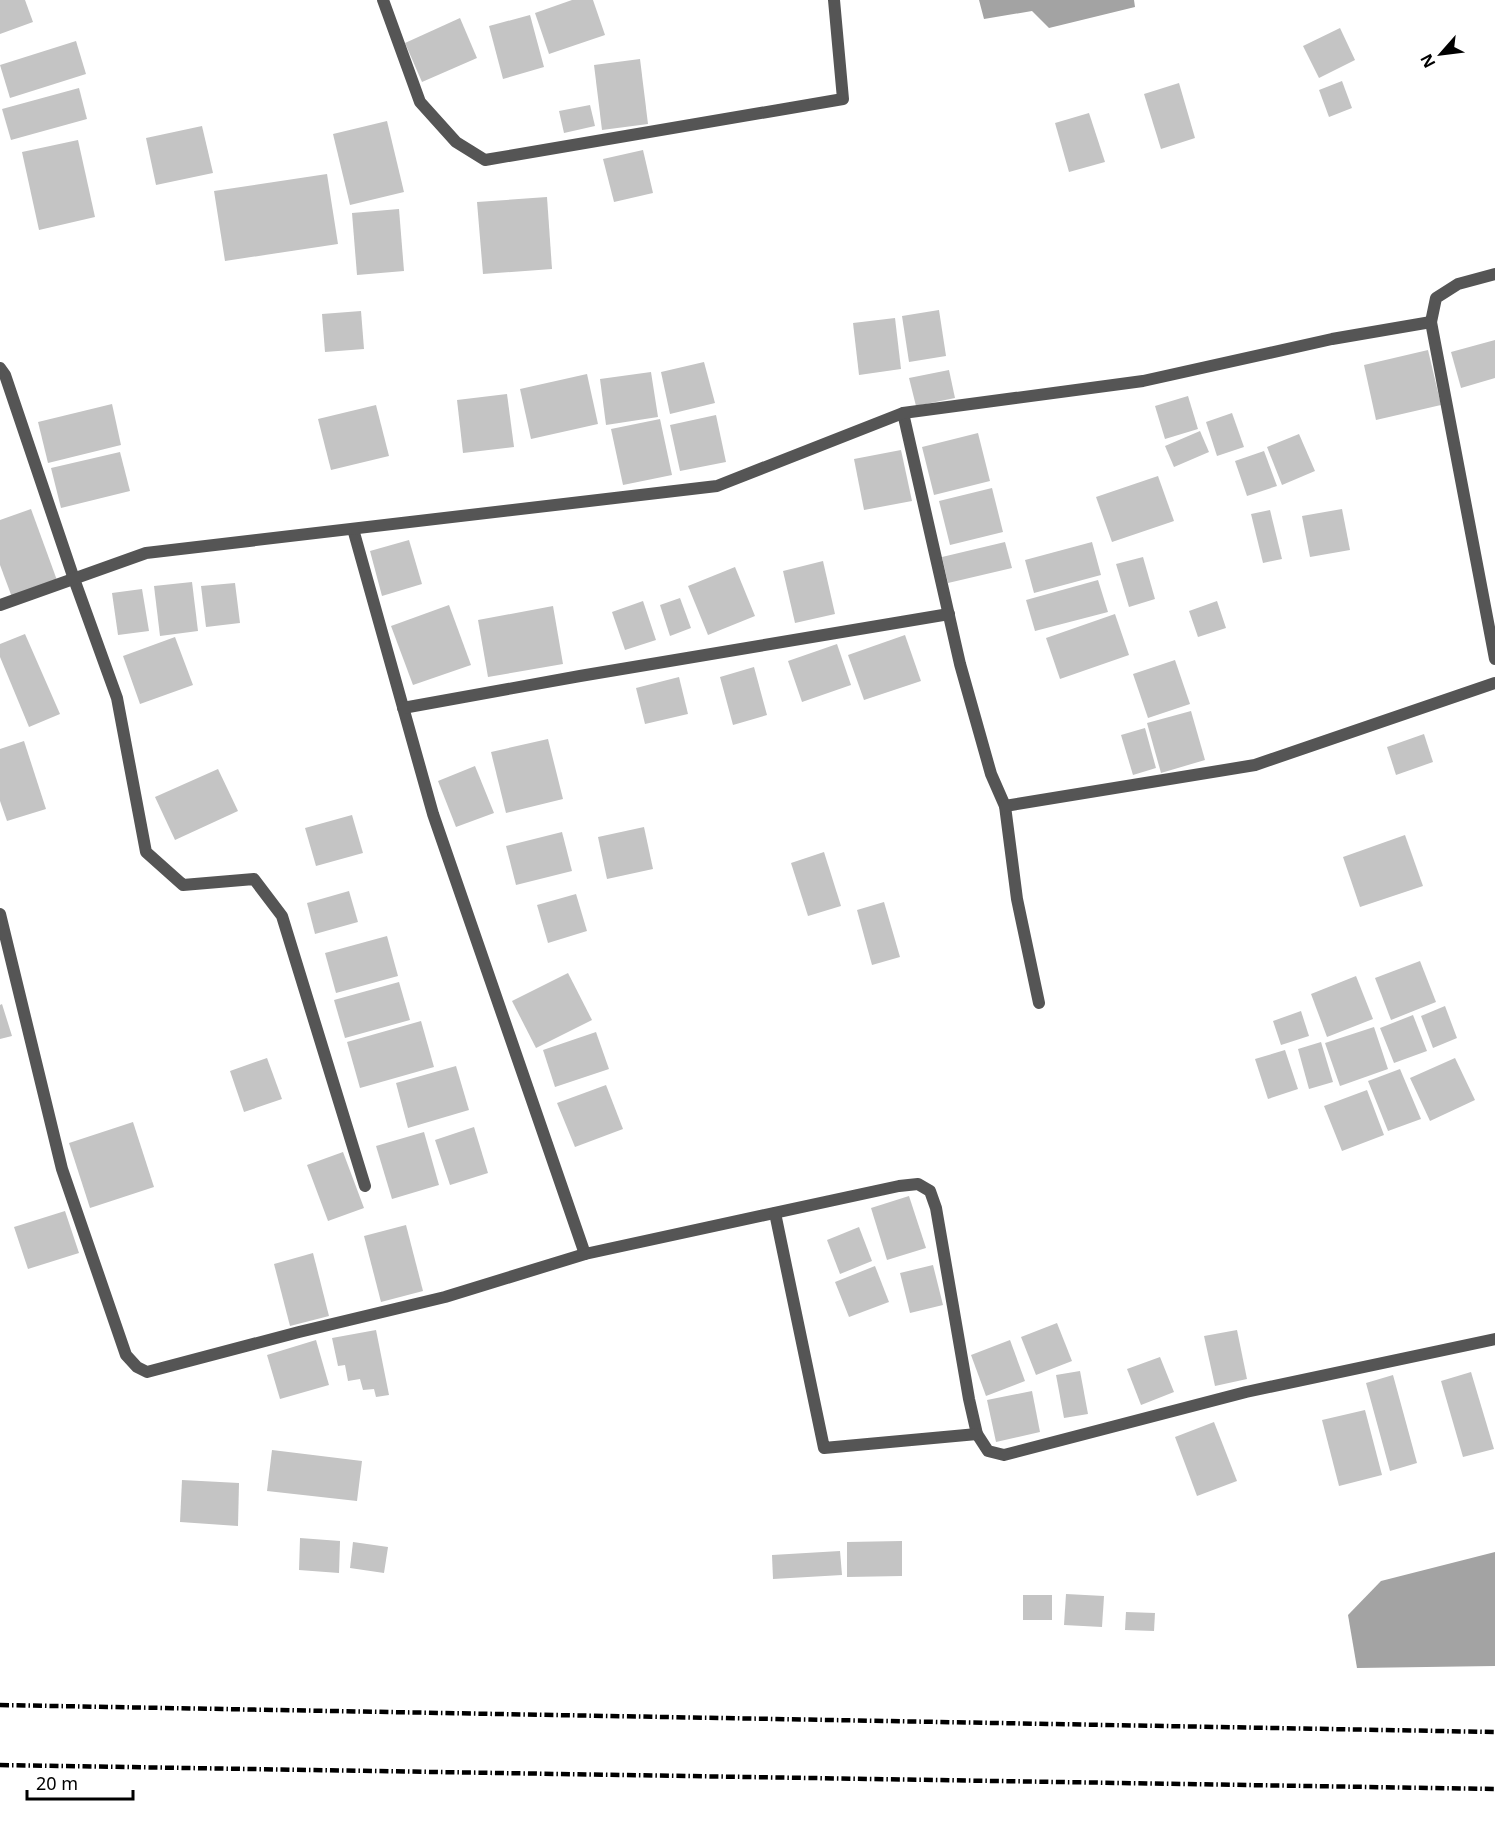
<svg xmlns="http://www.w3.org/2000/svg" width="1495" height="1826" font-family="'Noto Sans',sans-serif">
	<style>
		.water { fill: #a3a3a3 }
		.building { fill: #c4c4c4 }
		.lines { fill: none; stroke-linecap: round; stroke-linejoin: round }
		.street { stroke: #555; stroke-width: 12 }
		.rail { stroke: #000; stroke-width: 4.5; stroke-dasharray: 9 3 1.5 3; stroke-linecap: butt }
	</style>
	<rect width="100%" height="100%" fill="#fff"/>
	<g class="water">
		<path d="M979,0h155l1,7 -86,21 -17,-17 -48,8z"/>
		<path d="M1495,1552v114l-138,2 -9,-53 33,-34z"/>
	</g>
	<g class="building">
		<path d="M0,0h25l8,22 -33,12z"/>
		<path d="M572,0h21l12,35 -56,19 -14,-41z"/>
		<path d="M530,15l14,52 -41,12 -14,-53z"/>
		<path d="M460,18l17,40 -55,24 -17,-39z"/>
		<path d="M1340,28l15,32 -36,18 -16,-32z"/>
		<path d="M76,41l10,33 -76,24 -10,-33z"/>
		<path d="M640,59l8,65 -46,6 -8,-65z"/>
		<path d="M1342,81l10,27 -23,9 -10,-27z"/>
		<path d="M1179,83l16,55 -34,11 -17,-55z"/>
		<path d="M79,88l8,31 -76,21 -9,-31z"/>
		<path d="M590,105l5,21 -31,7 -5,-22z"/>
		<path d="M1089,113l16,49 -36,10 -14,-49z"/>
		<path d="M387,121l17,71 -54,13 -17,-71z"/>
		<path d="M202,126l11,47 -57,12 -10,-47z"/>
		<path d="M78,140l17,77 -56,13 -17,-78z"/>
		<path d="M643,150l10,43 -39,9 -11,-43z"/>
		<path d="M327,174l11,70 -113,17 -11,-70z"/>
		<path d="M547,197l5,72 -69,5 -6,-72z"/>
		<path d="M399,209l5,62 -47,4 -5,-62z"/>
		<path d="M939,310l7,46 -37,6 -7,-46z"/>
		<path d="M361,311l3,38 -39,3 -3,-38z"/>
		<path d="M895,318l6,51 -42,6 -6,-52z"/>
		<path d="M1495,340v38l-34,10 -10,-36z"/>
		<path d="M1428,350l13,55 -65,15 -12,-55z"/>
		<path d="M704,362l11,41 -45,11 -9,-42z"/>
		<path d="M949,370l6,28 -39,8 -7,-28z"/>
		<path d="M651,372l7,45 -52,8 -6,-46z"/>
		<path d="M587,374l11,50 -67,15 -11,-50z"/>
		<path d="M507,394l7,53 -51,6 -6,-53z"/>
		<path d="M1188,396l10,33 -33,10 -10,-33z"/>
		<path d="M112,404l9,41 -73,18 -10,-41z"/>
		<path d="M376,405l13,51 -58,14 -13,-51z"/>
		<path d="M1232,413l12,34 -27,9 -11,-34z"/>
		<path d="M716,415l10,47 -46,9 -10,-46z"/>
		<path d="M660,419l12,56 -49,10 -12,-56z"/>
		<path d="M1200,431l9,21 -35,15 -9,-21z"/>
		<path d="M978,433l12,48 -56,14 -12,-48z"/>
		<path d="M1299,434l16,37 -33,14 -15,-38z"/>
		<path d="M901,450l11,51 -48,9 -10,-51z"/>
		<path d="M1264,451l13,35 -30,10 -12,-35z"/>
		<path d="M120,452l10,39 -69,17 -10,-40z"/>
		<path d="M1158,476l16,45 -62,21 -16,-45z"/>
		<path d="M992,488l11,44 -53,13 -11,-44z"/>
		<path d="M31,509l27,74 -45,17 -13,-35v-45z"/>
		<path d="M1342,509l8,41 -40,7 -8,-41z"/>
		<path d="M1270,510l12,49 -19,4 -12,-49z"/>
		<path d="M409,540l13,44 -40,12 -12,-45z"/>
		<path d="M1005,542l7,26 -64,15 -6,-26z"/>
		<path d="M1092,542l9,33 -67,18 -9,-33z"/>
		<path d="M1143,557l12,42 -26,8 -13,-43z"/>
		<path d="M823,561l12,53 -40,9 -12,-52z"/>
		<path d="M735,567l20,49 -47,19 -20,-49z"/>
		<path d="M1098,580l10,32 -73,19 -9,-31z"/>
		<path d="M192,582l6,49 -38,5 -6,-50z"/>
		<path d="M235,583l5,40 -34,4 -5,-41z"/>
		<path d="M142,589l7,42 -31,4 -6,-42z"/>
		<path d="M680,598l11,30 -21,8 -10,-31z"/>
		<path d="M643,601l13,39 -31,10 -13,-38z"/>
		<path d="M1217,601l9,27 -28,9 -9,-26z"/>
		<path d="M449,605l22,60 -58,20 -22,-59z"/>
		<path d="M553,606l10,58 -75,13 -10,-57z"/>
		<path d="M1115,614l14,41 -69,24 -14,-41z"/>
		<path d="M25,634l35,80 -31,13 -29,-70v-13z"/>
		<path d="M905,635l16,46 -57,19 -16,-45z"/>
		<path d="M175,637l18,48 -53,19 -17,-48z"/>
		<path d="M837,644l14,41 -49,17 -14,-41z"/>
		<path d="M1175,660l15,44 -42,14 -15,-44z"/>
		<path d="M754,667l13,48 -34,10 -13,-48z"/>
		<path d="M679,677l9,37 -43,10 -9,-36z"/>
		<path d="M1191,711l14,49 -44,13 -14,-50z"/>
		<path d="M1145,728l11,40 -23,7 -12,-40z"/>
		<path d="M1424,734l9,28 -37,13 -9,-28z"/>
		<path d="M548,739l15,60 -57,14 -15,-61z"/>
		<path d="M24,741l22,68 -39,12 -7,-20v-52z"/>
		<path d="M475,766l19,47 -38,14 -18,-46z"/>
		<path d="M218,769l20,42 -63,29 -20,-43z"/>
		<path d="M352,815l11,38 -47,13 -11,-38z"/>
		<path d="M644,827l9,42 -46,10 -9,-42z"/>
		<path d="M562,832l10,39 -56,14 -10,-39z"/>
		<path d="M1405,835l18,51 -63,21 -17,-50z"/>
		<path d="M824,852l17,54 -33,10 -17,-53z"/>
		<path d="M349,891l9,31 -43,12 -8,-31z"/>
		<path d="M576,894l11,37 -39,12 -11,-38z"/>
		<path d="M884,902l16,55 -28,8 -15,-55z"/>
		<path d="M387,936l11,40 -62,17 -11,-40z"/>
		<path d="M1420,961l16,41 -45,18 -16,-42z"/>
		<path d="M568,973l24,47 -56,28 -24,-47z"/>
		<path d="M1356,976l17,43 -46,18 -16,-43z"/>
		<path d="M399,982l11,38 -65,18 -11,-38z"/>
		<path d="M2,1004l10,32 -12,3v-34z"/>
		<path d="M1445,1006l12,32 -24,10 -12,-32z"/>
		<path d="M1301,1011l8,25 -28,9 -8,-24z"/>
		<path d="M1413,1015l14,36 -33,12 -14,-35z"/>
		<path d="M421,1021l13,46 -74,21 -13,-46z"/>
		<path d="M1374,1027l14,42 -48,17 -15,-43z"/>
		<path d="M596,1032l13,37 -54,18 -12,-37z"/>
		<path d="M1321,1042l12,40 -24,7 -11,-40z"/>
		<path d="M1285,1050l13,39 -30,10 -13,-40z"/>
		<path d="M267,1058l15,41 -38,13 -14,-41z"/>
		<path d="M1455,1058l20,42 -45,21 -20,-43z"/>
		<path d="M456,1066l13,44 -61,18 -12,-45z"/>
		<path d="M1400,1069l21,50 -33,12 -20,-50z"/>
		<path d="M606,1085l17,44 -48,18 -18,-44z"/>
		<path d="M1367,1090l17,45 -42,16 -18,-45z"/>
		<path d="M133,1122l21,65 -64,21 -21,-65z"/>
		<path d="M474,1127l14,46 -38,12 -15,-45z"/>
		<path d="M424,1132l15,53 -47,14 -16,-53z"/>
		<path d="M343,1152l21,56 -36,13 -21,-56z"/>
		<path d="M909,1196l17,52 -39,12 -16,-52z"/>
		<path d="M65,1211l14,42 -51,16 -14,-42z"/>
		<path d="M406,1225l17,66 -42,11 -17,-66z"/>
		<path d="M859,1227l13,34 -32,13 -13,-34z"/>
		<path d="M313,1253l16,63 -39,10 -16,-62z"/>
		<path d="M933,1265l10,40 -33,8 -10,-40z"/>
		<path d="M875,1266l14,36 -40,15 -14,-35z"/>
		<path d="M1057,1323l15,38 -36,14 -15,-38z"/>
		<path d="M376,1330l13,65 -13,2 -2,-8 -11,1 -3,-11 -12,2 -3,-16 -7,1 -6,-28z"/>
		<path d="M1237,1330l10,49 -32,7 -11,-50z"/>
		<path d="M316,1340l13,45 -49,14 -13,-44z"/>
		<path d="M1010,1340l15,41 -39,15 -15,-41z"/>
		<path d="M1160,1357l14,35 -33,13 -14,-36z"/>
		<path d="M1080,1371l8,43 -24,4 -8,-43z"/>
		<path d="M1471,1372l23,77 -31,8 -22,-76z"/>
		<path d="M1393,1375l24,88 -27,8 -24,-88z"/>
		<path d="M1032,1391l8,41 -44,10 -9,-42z"/>
		<path d="M1365,1410l17,65 -43,11 -17,-66z"/>
		<path d="M1214,1422l23,59 -40,15 -22,-59z"/>
		<path d="M272,1450l90,11 -5,40 -90,-10z"/>
		<path d="M182,1480l57,3 -1,43 -58,-4z"/>
		<path d="M300,1538l40,3 -1,32 -40,-3z"/>
		<path d="M902,1541v35l-55,1v-35z"/>
		<path d="M353,1542l35,5 -4,26 -34,-5z"/>
		<path d="M840,1551l2,24 -69,4 -1,-24z"/>
		<path d="M1066,1594l38,2 -2,31 -38,-2z"/>
		<rect x="1023" y="1595" width="29" height="25"/>
		<path d="M1126,1612l29,1 -1,18 -29,-1z"/>
	</g>
	<g class="lines">
		<g class="street">
			<path d="M383,0l37,102 36,40 29,18 358,-61 -9,-99"/>
			<path d="M1431,322l5,-24 22,-14 37,-10"/>
			<path d="M0,368l5,7 69,204 43,119 29,154 37,33 71,-6 28,37 83,270"/>
			<path d="M903,413l57,251 31,110 14,32 12,93 22,104"/>
			<path d="M353,529l80,285 152,440 314,-68 19,-2 12,7 6,17 33,191 8,35 11,17 16,4 242,-63 249,-53"/>
			<path d="M0,605l146,-52 571,-67 186,-73 240,-32 189,-42 99,-17 64,337"/>
			<path d="M403,708l177,-32 369,-62"/>
			<path d="M1005,806l250,-41 240,-82"/>
			<path d="M0,914l62,255 64,186 11,12 10,5 152,-40 146,-35 140,-43"/>
			<path d="M775,1213l49,235 153,-14"/>
		</g>
		<g class="rail">
			<path d="M0,1705l1495,27"/>
			<path d="M0,1765l1495,24"/>
		</g>
	</g>
	<g transform="translate(1441 54) rotate(242)" stroke="#ffffff" stroke-width="4.5" paint-order="stroke">
	<path d="M0-4.5L10 22L0 15L-10 22Z" fill="#000000"/>
	<text y="-9" font-size="16" font-weight="bold" text-anchor="middle" fill="#000000">N</text>
	</g>
	<path d="M27 1790v9h106v-9" fill="none" stroke="#000000" stroke-width="3"/>
	<text x="36" y="1790" font-size="18" fill="#000000" stroke="#ffffff" stroke-width="4.5" paint-order="stroke">20 m</text>
</svg>
